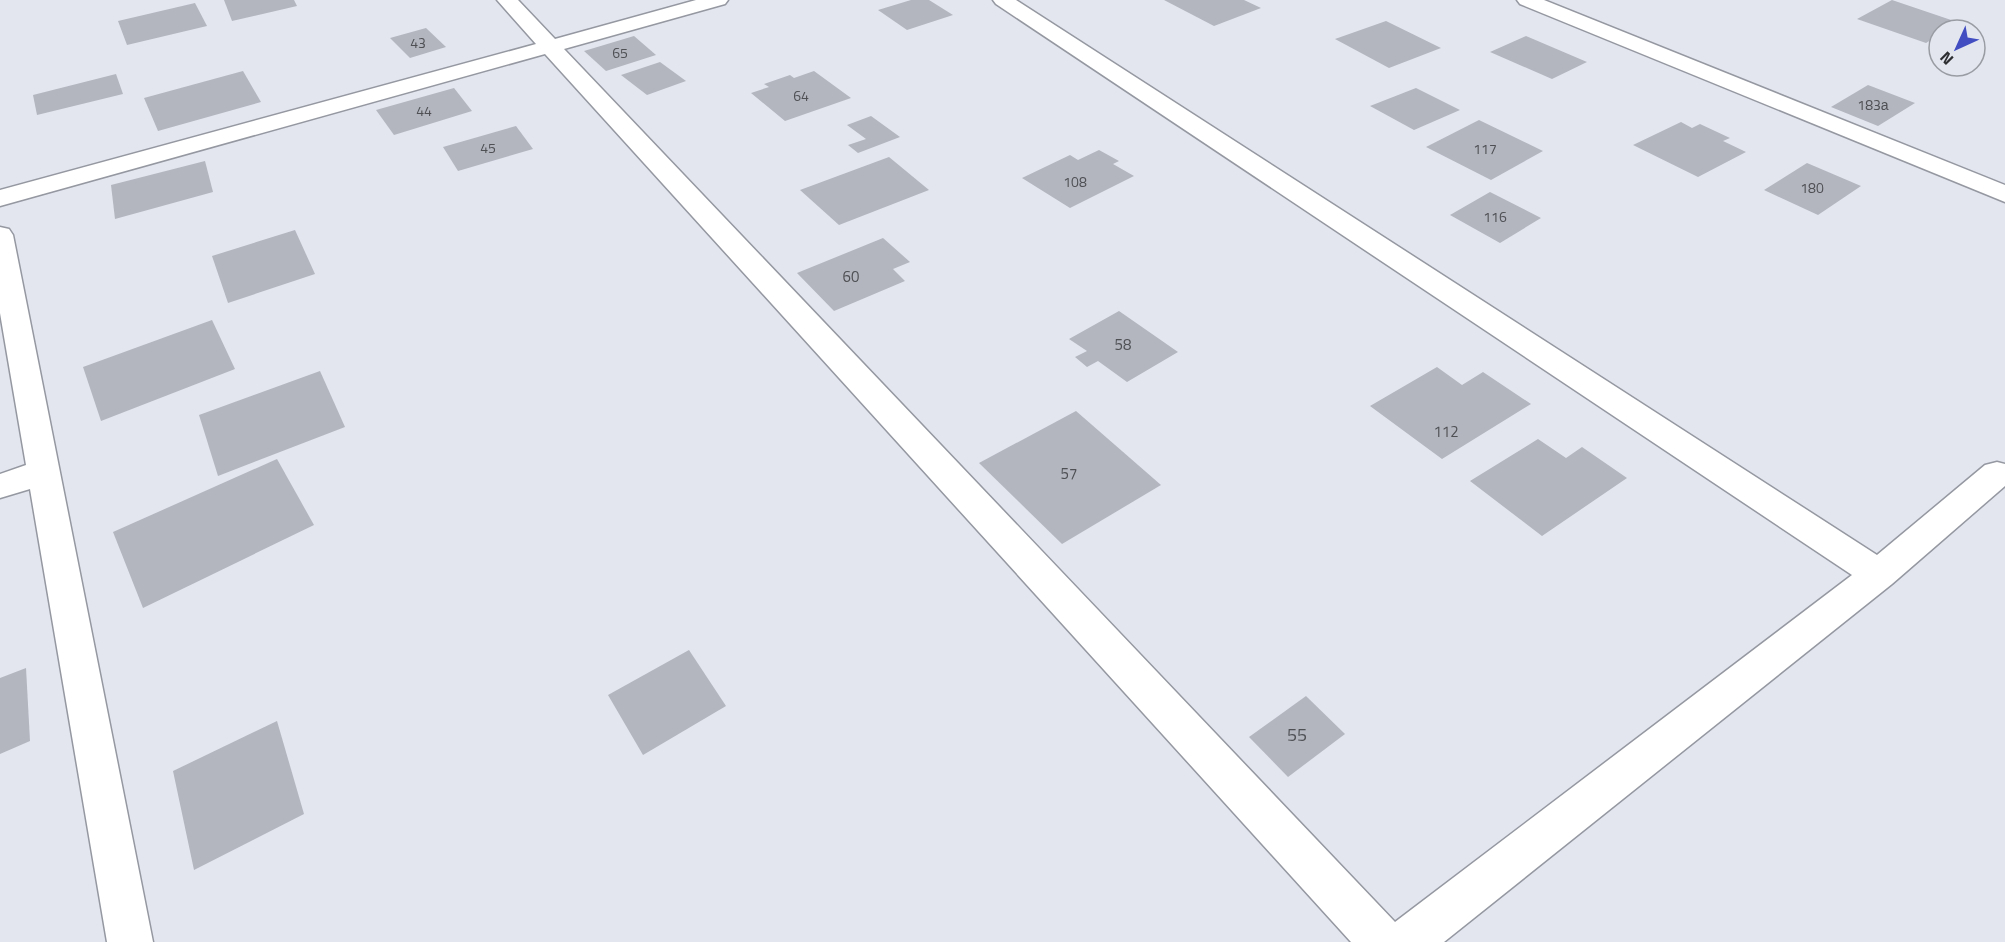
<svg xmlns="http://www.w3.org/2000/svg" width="2005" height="942" font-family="'Titillium Web',sans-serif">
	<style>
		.building { fill: #b3b5bf }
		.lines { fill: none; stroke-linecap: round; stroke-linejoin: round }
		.minor-casing { stroke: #9598a1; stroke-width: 3 }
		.minor { fill: #fff; fill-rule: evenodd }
		.labels { text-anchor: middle; stroke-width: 4.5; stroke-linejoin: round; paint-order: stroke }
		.far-number-label { font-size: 14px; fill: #4e5054 }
		.number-label { font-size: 15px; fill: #4e5054 }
		.near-number-label { font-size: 18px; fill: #4e5054 }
	</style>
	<rect width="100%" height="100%" fill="#e3e6ef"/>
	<g class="building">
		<path d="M224,0h70l3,6 -65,15z"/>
		<path d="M911,0h18l24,15 -46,15 -29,-20z"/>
		<path d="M1164,0h80l17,8 -47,18z"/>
		<path d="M1892,0l68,23 -12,7h-9v5l-13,8 -69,-24z"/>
		<path d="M195,3l12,23 -80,19 -9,-24z"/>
		<path d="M1386,21l55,27 -52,20 -54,-29z"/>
		<path d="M426,28l20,19 -36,11 -20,-20z"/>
		<path d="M634,36l22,19 -50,16 -22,-20z"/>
		<path d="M1526,36l61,26 -35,17 -62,-27z"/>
		<path d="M660,62l26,19 -39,14 -26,-20z"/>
		<path d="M243,71l18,31 -103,29 -14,-33z"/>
		<path d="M814,71l37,27 -66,23 -34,-28 18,-6 -5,-3 26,-9 4,3z"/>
		<path d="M116,74l7,20 -86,21 -4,-20z"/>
		<path d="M1868,85l47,18 -37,23 -47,-19z"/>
		<path d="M454,88l18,23 -78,24 -18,-25z"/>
		<path d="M1416,88l44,22 -46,20 -44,-24z"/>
		<path d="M871,116l29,21 -42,16 -10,-8 18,-6 -19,-14z"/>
		<path d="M1479,120l64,31 -52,29 -65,-33z"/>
		<path d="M1681,122l11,6 8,-4 30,14 -7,3 23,11 -48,25 -65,-32z"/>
		<path d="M516,126l17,23 -75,22 -15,-24z"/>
		<path d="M1099,150l20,11 -6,3 21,12 -64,32 -48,-30 48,-23 8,5z"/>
		<path d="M889,157l40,33 -90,35 -39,-35z"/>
		<path d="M205,161l8,31 -98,27 -4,-34z"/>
		<path d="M1807,163l54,23 -43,29 -54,-25z"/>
		<path d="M1490,192l51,26 -41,25 -50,-28z"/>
		<path d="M295,230l20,44 -87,29 -16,-47z"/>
		<path d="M883,238l27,24 -17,7 12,12 -71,30 -37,-38z"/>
		<path d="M1119,311l59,41 -51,30 -29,-21 -11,6 -12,-10 12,-6 -18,-12z"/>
		<path d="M212,320l23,49 -134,52 -18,-54z"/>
		<path d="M1437,367l25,18 21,-13 48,32 -89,55 -72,-53z"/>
		<path d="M320,371l25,56 -127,49 -19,-61z"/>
		<path d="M1076,411l85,74 -99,59 -83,-81z"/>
		<path d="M1538,439l28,19 16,-11 45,31 -85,58 -72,-55z"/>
		<path d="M277,459l37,66 -171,83 -30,-76z"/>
		<path d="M689,650l37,56 -83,49 -35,-60z"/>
		<path d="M26,668l4,73 -30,13v-76z"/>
		<path d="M1306,696l39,38 -57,43 -39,-40z"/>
		<path d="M277,721l27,93 -110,56 -21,-99z"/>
	</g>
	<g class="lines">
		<defs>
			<g id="minor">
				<path d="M497,0h21l37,39 141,-39h32l-3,4 -161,45 831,873 457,-347 -856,-571 -3,-4h23l861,555 108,-90 12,-3 8,2v22l-113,98 -448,358h-93l-806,-888 -545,152v-16l536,-146z"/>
				<path d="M1517,0h27l461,185v17l-485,-198z"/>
				<path d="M0,227l9,2 4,6 140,707h-46l-77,-453 -30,9v-24l26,-9 -26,-152z"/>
			</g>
		</defs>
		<use href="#minor" class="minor-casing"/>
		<use href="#minor" class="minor"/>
	</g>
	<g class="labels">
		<g class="far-number-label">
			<text x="418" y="48">43</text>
			<text x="620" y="58">65</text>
			<text x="801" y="101">64</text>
			<text x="1873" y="110">183а</text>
			<text x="424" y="116">44</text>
			<text x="488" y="153">45</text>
			<text x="1485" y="154">117</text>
			<text x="1075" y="187">108</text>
			<text x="1812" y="193">180</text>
			<text x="1495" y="222">116</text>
		</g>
		<g class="number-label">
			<text x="851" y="282">60</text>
			<text x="1123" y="350">58</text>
			<text x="1446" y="437">112</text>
			<text x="1069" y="479">57</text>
		</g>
		<g class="near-number-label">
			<text x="1297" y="741">55</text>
		</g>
	</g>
	<g transform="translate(1957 48) rotate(225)"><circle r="28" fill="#e3e6ef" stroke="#9a9ca3" stroke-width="1.5"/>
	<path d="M0-4.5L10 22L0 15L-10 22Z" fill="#414dc1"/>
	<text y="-9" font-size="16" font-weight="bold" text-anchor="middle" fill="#2d2e31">N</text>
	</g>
</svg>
